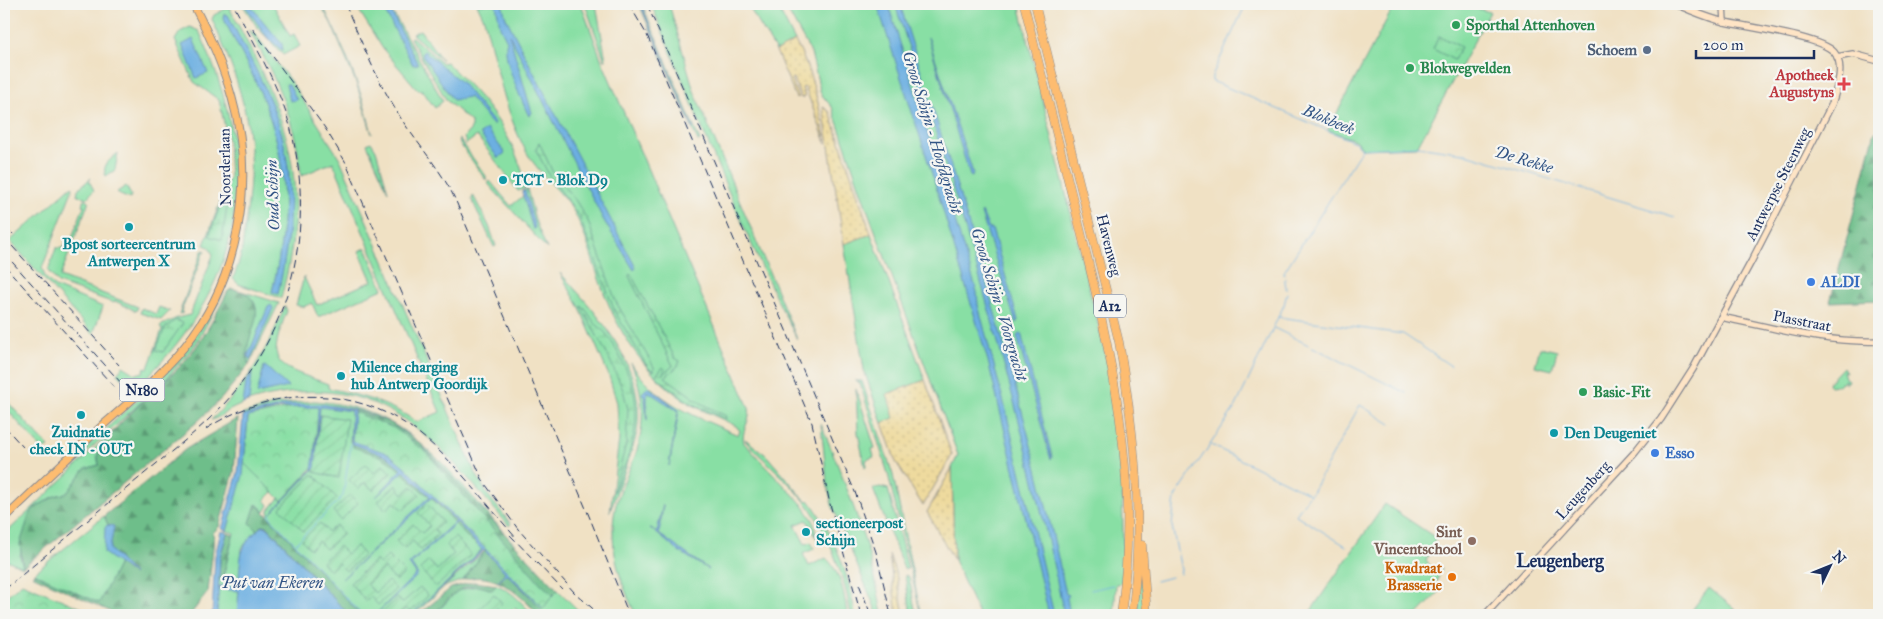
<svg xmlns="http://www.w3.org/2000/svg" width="1883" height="619" font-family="'IM FELL Great Primer',serif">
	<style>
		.grass { fill: #88dfa4; stroke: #528781; fill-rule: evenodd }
		.forest { fill: url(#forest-firs); stroke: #447674 }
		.wetland { fill: url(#wetland-marsh); stroke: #528781 }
		.sand { fill: url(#sand-dots); stroke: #84847e }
		.park { fill: url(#park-crowns); stroke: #528781 }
		.garden { fill: url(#garden-furrows); stroke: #528781 }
		.water { fill: #6cafe1; stroke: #446fa0 }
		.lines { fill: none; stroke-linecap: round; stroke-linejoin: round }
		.stream { stroke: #6cafe1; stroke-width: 1 }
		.secondary-casing { stroke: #868891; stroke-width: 8 }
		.primary-casing { stroke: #868891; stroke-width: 9 }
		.highway-casing { stroke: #868891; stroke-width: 9 }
		.secondary { stroke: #fee4c5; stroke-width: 5.5 }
		.primary { stroke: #fdbc6f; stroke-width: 7 }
		.highway { stroke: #fdbc6f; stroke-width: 8 }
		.rail { stroke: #1b2f5e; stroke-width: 1; stroke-dasharray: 8 4; stroke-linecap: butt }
		.leisure-dot { fill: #2e9e5b; stroke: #f6f6f2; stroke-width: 2 }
		.service-dot { fill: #5c6f8a; stroke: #f6f6f2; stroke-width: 2 }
		.health-dot { fill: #e0444e; stroke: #f6f6f2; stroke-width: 2 }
		.culture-dot { fill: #0f9aa8; stroke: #f6f6f2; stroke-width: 2 }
		.shop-dot { fill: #3f7fe0; stroke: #f6f6f2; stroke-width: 2 }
		.education-dot { fill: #8d6e63; stroke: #f6f6f2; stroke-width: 2 }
		.food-dot { fill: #e8710a; stroke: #f6f6f2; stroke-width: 2 }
		.labels { text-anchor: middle; stroke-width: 4.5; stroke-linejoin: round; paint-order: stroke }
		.shield { fill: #f6f6f2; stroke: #5d6b8a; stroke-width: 1 }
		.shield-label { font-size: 14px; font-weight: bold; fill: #1b2f5e }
		.leisure-label { font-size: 15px; font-weight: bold; fill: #27864d; stroke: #f6f6f2; text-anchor: start }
		.service-label { font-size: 15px; font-weight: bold; fill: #4e5e75; stroke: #f6f6f2; text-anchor: end }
		.health-label { font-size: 15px; font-weight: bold; fill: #be3a42; stroke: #f6f6f2; text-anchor: end }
		.street-label { font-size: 15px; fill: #1b2f5e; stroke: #f6f6f2 }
		.culture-label { font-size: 15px; font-weight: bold; fill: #0d838f; stroke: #f6f6f2; text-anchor: start }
		.shop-label { font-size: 15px; font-weight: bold; fill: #366cbe; stroke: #f6f6f2; text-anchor: start }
		.education-label { font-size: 15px; font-weight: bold; fill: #785e54; stroke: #f6f6f2; text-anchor: end }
		.food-label { font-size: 15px; font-weight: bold; fill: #c56008; stroke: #f6f6f2; text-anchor: end }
		.water-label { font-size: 16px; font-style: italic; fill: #335585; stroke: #f6f6f2 }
		.quarter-label { font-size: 18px; font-weight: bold; fill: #1b2f5e; stroke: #f6f6f2 }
	</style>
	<defs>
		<pattern id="forest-firs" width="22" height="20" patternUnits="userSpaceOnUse" patternTransform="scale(1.25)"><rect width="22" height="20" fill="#6ebe8a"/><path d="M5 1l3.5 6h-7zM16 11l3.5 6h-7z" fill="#5a9b74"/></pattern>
		<pattern id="wetland-marsh" width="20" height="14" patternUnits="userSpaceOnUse" patternTransform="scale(1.25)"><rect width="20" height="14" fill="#88dfa4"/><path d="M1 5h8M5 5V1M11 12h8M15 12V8" fill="none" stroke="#75c090"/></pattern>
		<pattern id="sand-dots" width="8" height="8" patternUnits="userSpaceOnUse" patternTransform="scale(1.25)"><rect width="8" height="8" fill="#eeda9e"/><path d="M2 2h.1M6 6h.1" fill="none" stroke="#ccbb8a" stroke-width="1.8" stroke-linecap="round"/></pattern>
		<pattern id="park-crowns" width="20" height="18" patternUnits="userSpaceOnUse" patternTransform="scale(1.25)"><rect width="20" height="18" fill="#88dfa4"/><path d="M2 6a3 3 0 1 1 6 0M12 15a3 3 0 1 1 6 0" fill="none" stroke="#75c090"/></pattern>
		<pattern id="garden-furrows" width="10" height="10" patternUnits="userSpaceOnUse" patternTransform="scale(1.25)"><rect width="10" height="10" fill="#88dfa4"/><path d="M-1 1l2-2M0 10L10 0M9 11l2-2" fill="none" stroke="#75c090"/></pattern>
	</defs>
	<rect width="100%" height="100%" fill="#f6f6f2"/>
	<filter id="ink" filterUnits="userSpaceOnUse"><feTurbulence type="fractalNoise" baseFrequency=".02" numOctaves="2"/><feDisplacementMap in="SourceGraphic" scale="10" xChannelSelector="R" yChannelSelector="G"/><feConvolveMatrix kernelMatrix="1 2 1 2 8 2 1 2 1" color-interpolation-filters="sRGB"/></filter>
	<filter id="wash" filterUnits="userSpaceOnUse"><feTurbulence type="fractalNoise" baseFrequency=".0096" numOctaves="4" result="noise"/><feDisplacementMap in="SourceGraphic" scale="20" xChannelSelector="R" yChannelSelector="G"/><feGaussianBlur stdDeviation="1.12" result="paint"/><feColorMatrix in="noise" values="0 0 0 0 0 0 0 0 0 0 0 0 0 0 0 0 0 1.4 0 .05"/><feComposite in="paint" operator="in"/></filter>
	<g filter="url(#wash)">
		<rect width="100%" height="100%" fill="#f0e1c4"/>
		<g class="grass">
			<path d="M242,4h31l17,32 4,-2 6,12 -17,9 -26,-28z"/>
			<path d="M320,4h2c21,42 39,83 50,130l-15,-49 -26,-62z"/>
			<path d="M355,4h33l55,97 -8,7 -13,-18h-4l-35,-41z"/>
			<path d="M477,4h104l21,57 147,347c3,12 -9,23 -5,35l58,61 11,16 4,19 -10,-19 -12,5 10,19 6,-2 3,7 -11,5 6,12 17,-8c15,14 19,38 21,57h-211c-16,-33 -28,-68 -21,-106 4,-18 13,-36 20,-53 11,-31 9,-63 -4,-93 24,39 66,54 107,72l2,-4 -4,-5c-15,-8 -32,-14 -47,-23 -42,-26 -69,-67 -86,-113 -10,-26 -16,-54 -29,-78 -13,-22 -35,-38 -47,-59 -23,-42 -30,-88 -43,-134z"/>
			<path d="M585,4h11l10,56 -1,1z"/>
			<path d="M639,4h3l58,137 -2,1z"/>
			<path d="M651,4h18l25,87 103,248c-56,-108 -99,-223 -146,-335z"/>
			<path d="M747,4h29l19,37 -19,10z"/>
			<path d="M784,4h235l89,360c13,74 17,143 14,219l-6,1 -2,31h-135l-25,-55 -2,-92 6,-13 -92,-249 -34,-99 -11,-13 -10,-41z"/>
			<path d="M1395,4h66l29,8 -73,135 -54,2 -6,-8 -29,-11z"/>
			<path d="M229,7c56,107 85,168 52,291l-43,-14 -5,-6c11,-25 9,-33 13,-59 12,-84 -1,-124 -34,-200l2,-4zM226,14l45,88 11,32 7,38v56l-11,66 -6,-2c14,-59 18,-116 -2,-174 -11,-35 -31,-68 -47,-101z"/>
			<path d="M190,27l9,4c65,143 47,255 -69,363l-3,-2 4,-4 -14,-15 6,-7 13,8 7,-2 2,-5 3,1 14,-38 -2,-4 17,-8 13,-3 23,-60 -4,-8 -5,-2 26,-69 -2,-35 -9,-41 -25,-18 -19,-42 5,-8z"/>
			<path d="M249,30l6,4 39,52 46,73 132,307 15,28 24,30 -2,2c-68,-79 -121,-154 -239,-130 -14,3 -27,7 -40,14 -6,3 -13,9 -19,10 34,-33 56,-69 74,-114l2,5c-22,56 -11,54 41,73v4c32,7 61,15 89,34l23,-10 -107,-250 -32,14c-4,-52 -26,-101 -52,-146z"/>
			<path d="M420,30l22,30 -30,-26z"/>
			<path d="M412,37l30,26 4,-1c42,41 65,68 81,125l-9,4 -41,-55 -11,8 -2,-7 7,-8v-7l-24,-21 -37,-63z"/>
			<path d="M459,139l27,37v4l-26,-36z"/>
			<path d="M371,142l5,8 12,41 -21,-47z"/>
			<path d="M118,153l-3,17 -9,6c-5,-11 5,-17 12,-23z"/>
			<path d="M91,178l-2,3 5,9 -7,8 -10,-3 1,-6z"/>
			<path d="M490,181l21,25 12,-10 -1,-5 5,-2 9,34 11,26 -57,-63 -2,-3z"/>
			<path d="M72,186l1,2 -31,80 3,9 10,10 48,20 -10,27 -83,-93z"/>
			<path d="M126,186l5,9 -1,4 -10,-4 -3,-3z"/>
			<path d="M473,195l16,31 7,20 -2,1 -22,-47z"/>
			<path d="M84,199l5,2 -29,76 78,30 -2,4 -21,-10 -1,2 -56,-20 -10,-12 8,-23h7l3,-4 3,1 15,-39 -2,-1z"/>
			<path d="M871,234l54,146 -38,14 8,24 -13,5 -18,-53 -20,-126z"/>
			<path d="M366,248l17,41 -65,28 -6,-14 -9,4 -7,-2 8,-28 13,28 55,-24 -13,-30z"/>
			<path d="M205,250l1,2 -2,-1 -23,61 2,1 -4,1 23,-63z"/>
			<path d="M560,273c39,41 88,98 77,159 -6,28 -19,53 -27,80l9,-73 -2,-36 -8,-27 -30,-70z"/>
			<path d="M241,291l38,12 -30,62c-6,-13 2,-50 3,-66z"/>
			<path d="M224,292l-28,52 -29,34 -96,89 -2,-3 108,-102z"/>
			<path d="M159,307l11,4 -9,9 -21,-7 2,-5 14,6z"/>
			<path d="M1540,347l17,4 -5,19 -17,-4z"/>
			<path d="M1843,367l3,5 -3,-1 2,7 3,2 -1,2 -2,1v-3l-7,5 -9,1 -1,-3z"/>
			<path d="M855,381h7l31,94 28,140 -33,-141 -28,-91z"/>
			<path d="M856,389l19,59 -3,1 2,8 -8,3 1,6 -2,1 -7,-34z"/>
			<path d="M4,398l45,49 -5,2 -6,-4 -34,-39z"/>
			<path d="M315,401c94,7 130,67 189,131 -11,-5 -33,-33 -42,-44 -14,-15 -27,-31 -42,-44 -54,-46 -113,-46 -177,-28v-2l33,-10z"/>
			<path d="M319,406l33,5 -2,31 37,14 46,41 49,52 -38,38 41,-36 -22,29 -19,7 -30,28h-16l8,-8 4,5 -12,-13 -17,16h-20l-93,-99 1,-6 10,-12 3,3 30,-31zM391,473l-18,17 -9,-8zM413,525l9,8 8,-8 8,9 -17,15 -8,-8zM343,533l-17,16 -8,-8zM454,554l-18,32 -7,-25 8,9zM363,555l-17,16 -8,-9zM376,560l8,8 -17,16 8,9 -9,8 -16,-18z"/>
			<path d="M821,424c26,63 51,124 61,191h-4l-46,-110 -5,-22z"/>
			<path d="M112,432l-12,17 -3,7 2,9 -14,4 -18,24 -12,3 -21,12 -5,8 -9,40 3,11 -19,-8v-24z"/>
			<path d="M745,439l21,16 40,46 3,-1c24,32 41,76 46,115h-4c-5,-34 -23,-83 -44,-111 -17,-22 -40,-41 -60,-61z"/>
			<path d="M244,463l29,29 -8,8 4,5 -4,7 -8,-8 -7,19 7,7 -15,18 -4,39 -20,-1 1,-6 4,-3 11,-44 -7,-2z"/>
			<path d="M880,487l8,2 20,80h-4l-31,-80z"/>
			<path d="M1385,504l51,34 -10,23 6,7h10l-6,15 8,4 -27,28h-109z"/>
			<path d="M104,516l6,13 9,34 -20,41 -65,-31z"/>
			<path d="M1141,568l5,47h-9z"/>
			<path d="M905,575l4,2 7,38h-5z"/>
			<path d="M480,585l12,5 5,-5c15,6 25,18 36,30h-11l-7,-7 -8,7h-17l12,-12 -24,8 3,4h-47l23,-24z"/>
			<path d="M1709,588l26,21 -5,6h-42z"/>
			<path d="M218,589l21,1 -2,25h-20z"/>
			<path d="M558,590l25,25h-44l-3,-3z"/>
		</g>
		<g class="forest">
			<path d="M1875,132h4v168l-49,2z"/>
			<path d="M232,289c8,1 12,3 18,8 19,18 -11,45 -1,68l-28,34 -24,23 -174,145 -3,-23 9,-28 5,-8 21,-12 12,-3 18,-24 14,-4c0,-4 -2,-7 -1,-11 2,-18 71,-74 86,-92 19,-21 31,-46 44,-71z"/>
			<path d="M354,410l35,12 30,21 139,147 -22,22c-19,-20 -43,-42 -73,-32l22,-29 -19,-15 -36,-40 -8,-5 -29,-27 -13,-8 -27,-9z"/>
			<path d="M238,418l-4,54 -15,55 -6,6 1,6 -6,53 -18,23h-72l-86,-40 2,-2 65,30 20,-40 -12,-15 3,-19 -6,-13 82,-67z"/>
			<path d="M256,504l12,12 93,99h-12l-82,-89 -4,-1 -6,5 -7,-7z"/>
			<path d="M227,533l6,2 -10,42 -4,3 1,-23z"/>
			<path d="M473,582l24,3 -5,5c-29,-12 -40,5 -58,25h-16l33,-27z"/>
		</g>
		<g class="wetland">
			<path d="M539,142l14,31 23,28 12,20 28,81 38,65v4l-6,-3 -33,-56 -36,-96 -30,-41 -13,-25z"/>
			<path d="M223,198l5,2 -6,40 -13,-4z"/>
			<path d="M631,274l44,84 5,3 -3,6 -12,10 36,26 25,13v3l-37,-17 -34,-26 8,-9 2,2 -3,6 11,-9 -44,-90z"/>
			<path d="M581,306c7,3 10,15 17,20 10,7 16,20 22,31 28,50 15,86 -6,135l12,-48 2,-35 -5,-19 -14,-32z"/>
			<path d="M176,320l7,3 -20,29 -7,-2 9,-22z"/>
		</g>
		<g class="sand">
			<path d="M795,41c18,32 25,68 31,102l-21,-56 -3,1 3,8 -4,2 -8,-20 -2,1 7,18 -2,1 -20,-47z"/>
			<path d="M823,107l7,5 41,122 -27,10z"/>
			<path d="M925,380l27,75 -29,51 -27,-44 -14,-39 12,-5 -7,-24z"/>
			<path d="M952,468l2,92 -27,-48z"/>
			<path d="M889,554l8,24 7,37h-7z"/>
		</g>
		<g class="park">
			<path d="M1439,36l22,11 -7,13 -21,-11z"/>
			<path d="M298,406h21l-6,61 -31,34 -38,-38 4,-46z"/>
			<path d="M354,412l40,16 31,23 116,133 12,11 -11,15 -97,-100 -55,-53 -39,-14z"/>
			<path d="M22,583l7,3 69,29h-94v-17z"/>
		</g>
		<g class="garden">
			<path d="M320,415l27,4 -8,59 -25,-6z"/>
			<path d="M366,464l8,9 9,-8 8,8 -18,17 -8,-8 -7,7 -9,-9z"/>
			<path d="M313,474l24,24 -34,33 -23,-23z"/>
			<path d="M396,485l7,9 9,-8 8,9 -17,15 -9,-8 -8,8 -8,-9z"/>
			<path d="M350,495l8,8 -17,17 -8,-9z"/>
			<path d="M427,504l16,18 -9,8 4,4 -17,16 -8,-9 -9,8 -8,-8 17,-17 9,9 8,-7 -12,-13z"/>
			<path d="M320,523l8,9 8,-7 7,9 -17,15 -8,-8 -8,8 -8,-9z"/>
			<path d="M455,537l16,18 -35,32 -16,-18 9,-8 8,9 17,-16 -8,-9z"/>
			<path d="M339,546l8,8 9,-8 8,9 -18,16 -8,-8 -8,8 -8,-9z"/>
			<path d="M388,556l17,17 -9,8 -12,-13 -17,16 8,9 13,-12 8,8 -18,16 -7,-8 -5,4 -16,-18 26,-23 4,4z"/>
			<path d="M420,587l8,9 -18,16 -4,-4 -8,7 -17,-1 17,-16 4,5z"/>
			<path d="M494,594l8,9 -12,12h-9l-3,-5z"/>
		</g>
		<g class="water">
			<path d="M244,4h5l33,40 1,7 -16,-14z"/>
			<path d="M381,4h6l31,60 -5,1z"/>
			<path d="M496,4h6l4,14 28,55 102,195 -2,2 -31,-51 -94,-185 23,79 -3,3 -2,-4c-7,-16 -26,-56 -20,-71l-7,-14z"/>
			<path d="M640,4h1l52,125v-1z"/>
			<path d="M877,4h11l89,288 1,13 27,102 49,208h-5l-61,-254 -54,-181z"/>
			<path d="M895,4h5l6,20c60,188 119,377 160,570l3,1 -2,3 3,17h-6c-42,-207 -104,-410 -169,-611z"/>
			<path d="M224,14l4,1c16,33 36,66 48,101 21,58 15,119 2,178l-6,-2c14,-59 18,-116 -2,-174 -11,-35 -31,-68 -47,-101z"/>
			<path d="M928,37l45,136 -1,4 -2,-1z"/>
			<path d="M193,39l15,34 -12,5 -14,-33z"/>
			<path d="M424,51l38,32 33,41h-3l-23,-27 -16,3 -30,-44 -1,-3z"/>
			<path d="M286,84h3l8,16 -7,1z"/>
			<path d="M487,129l18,24 -7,5 -18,-24z"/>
			<path d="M525,191l10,37 -2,1 -11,-37z"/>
			<path d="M982,212l7,17h3l26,91 -2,3 -35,-110z"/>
			<path d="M271,305l2,3 -23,52 -2,-5 20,-48z"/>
			<path d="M1021,333l31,124 -1,3 -34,-124z"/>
			<path d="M264,366h1l23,21 -31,7z"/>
			<path d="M252,373l-3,28 -6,3 3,-22z"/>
			<path d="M648,387l31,23 -10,56 9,-55 -31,-20v30l-2,-23 -3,-5z"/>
			<path d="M321,404l33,6 -2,31 37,13 16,13 138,141 -36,-34 -9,8 7,-10 -21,-22 -73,65 71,-65 -25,-28 -46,42 7,11 -42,39 40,-40 -7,-10 47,-43 -24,-24 -90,82 88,-83 -26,-25 -28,26 26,-28 -14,-12 -37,-14v-32l-31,-4 -5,61 -45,46 42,-44 5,-35 1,-28 -37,1 -33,9 -5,58 -16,56 -5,-2 16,-57 5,-56 43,-11z"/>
			<path d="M663,505l-4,29 50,36 -32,-20 -28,-23 8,5z"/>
			<path d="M107,525l7,1 -4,23 24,26 -30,-22 1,-25z"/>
			<path d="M262,526h3l4,3 80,86h-112l2,-24 -19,-2v-3l18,1c4,-31 -2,-38 24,-61z"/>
			<path d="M221,531l6,2 -7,24 -3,58h-5l3,-59z"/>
		</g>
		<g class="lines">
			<g class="stream">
				<path d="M1246,4l-34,72v5l145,62 5,6 -78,123 2,17"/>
				<path d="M1362,149l56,-3 45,7 212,64"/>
				<path d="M1278,317l125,17 48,32"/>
				<path d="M1274,328l132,65"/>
				<path d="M1211,445l99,49 -14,21 50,31"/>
				<path d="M1311,494l49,-89 31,19"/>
				<path d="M270,514v3l92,98"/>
				<path d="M296,543l47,-47 8,-53"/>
				<path d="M1180,574l1,-4 -9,-44 3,-29 61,-91 48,-101 3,-12"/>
				<path d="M1156,581l15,-4"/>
				<path d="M1091,590l22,-5"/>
			</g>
		</g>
	</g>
	<g filter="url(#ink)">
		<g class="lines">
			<defs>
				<g id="secondary">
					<path d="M1723,4l1,18"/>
					<path d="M1837,57l16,-3 26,7"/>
					<path d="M1721,317c54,11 102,26 158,24"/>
					<path d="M1485,615l149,-162 27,-34 32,-50 58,-107 81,-158c4,-14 14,-38 2,-52 -13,-15 -88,-25 -109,-30 -18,-4 -34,-12 -51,-18"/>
				</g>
				<path id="primary" d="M4,519c33,-32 66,-63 99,-94 29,-25 58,-50 82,-79 54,-67 71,-165 47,-248 -9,-33 -23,-64 -39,-94"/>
				<g id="highway">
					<path d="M1024,4c18,72 36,144 54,216 33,132 63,258 43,395"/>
					<path d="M1035,4l84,338c16,94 25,178 13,273"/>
					<path d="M1142,545l5,70"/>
				</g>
			</defs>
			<use href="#secondary" class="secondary-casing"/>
			<use href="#primary" class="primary-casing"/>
			<use href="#highway" class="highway-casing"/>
			<use href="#secondary" class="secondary"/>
			<use href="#primary" class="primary"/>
			<use href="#highway" class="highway"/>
			<g class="rail">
				<path d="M345,4c16,37 31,74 52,108 18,30 43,55 58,87l132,312 42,104"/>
				<path d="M629,4l18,31 165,388 18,81 31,111"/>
				<path d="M647,4l208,488 21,60 15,63"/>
				<path d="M252,28l73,100 20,33 138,320 35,48 56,63 26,23"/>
				<path d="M4,224l9,10"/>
				<path d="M4,237l115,128"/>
				<path d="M4,253l119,132"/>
				<path d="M4,265l113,125"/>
				<path d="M4,426l19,21"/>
				<path d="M206,429c66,-44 152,-45 215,6 36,29 65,69 96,104"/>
				<path d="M510,535l52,54"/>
				<path d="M859,584l12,31"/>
				<path d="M4,590c44,-37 89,-74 134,-111 28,-24 60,-47 85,-74 72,-77 95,-189 64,-289 -13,-39 -35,-76 -54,-112"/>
			</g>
		</g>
	</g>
	<g class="leisure-dot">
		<circle cx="1456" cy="25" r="5"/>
		<circle cx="1410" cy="68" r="5"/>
		<circle cx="1583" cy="392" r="5"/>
	</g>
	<circle class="service-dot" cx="1647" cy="50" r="5"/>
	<path class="health-dot" d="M1841.5 76.5h5v5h5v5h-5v5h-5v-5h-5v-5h5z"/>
	<g class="culture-dot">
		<circle cx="503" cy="180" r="5"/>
		<circle cx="129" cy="227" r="5"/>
		<circle cx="341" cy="376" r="5"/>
		<circle cx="81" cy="415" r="5"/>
		<circle cx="1554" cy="433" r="5"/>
		<circle cx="806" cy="532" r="5"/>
	</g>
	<g class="shop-dot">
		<circle cx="1811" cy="282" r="5"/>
		<circle cx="1655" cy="453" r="5"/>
	</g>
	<circle class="education-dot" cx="1472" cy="541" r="5"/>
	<circle class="food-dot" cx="1452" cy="577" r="5"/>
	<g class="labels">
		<g class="shield">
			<rect x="1094" y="294.5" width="32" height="23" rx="4"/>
			<rect x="119.5" y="378.5" width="45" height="23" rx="4"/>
		</g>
		<g class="shield-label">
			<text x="1110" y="311">A12</text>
			<text x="142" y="395">N180</text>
		</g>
		<g class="leisure-label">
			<text x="1466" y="30">Sporthal Attenhoven</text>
			<text x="1420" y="73">Blokwegvelden</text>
			<text x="1593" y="397">Basic-Fit</text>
		</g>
		<g class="service-label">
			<text x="1637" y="55">Schoem</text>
		</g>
		<g class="health-label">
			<text x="1834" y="80">Apotheek<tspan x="1834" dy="17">Augustyns</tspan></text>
		</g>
		<g class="street-label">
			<text transform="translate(225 167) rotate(-91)" y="5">Noorderlaan</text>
			<text transform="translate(1778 184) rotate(-63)" y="5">Antwerpse Steenweg</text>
			<text transform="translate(1109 245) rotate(76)" y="5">Havenweg</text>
			<text transform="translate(1802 321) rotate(11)" y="5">Plasstraat</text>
			<text transform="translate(1583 490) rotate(-48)" y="5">Leugenberg</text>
		</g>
		<g class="culture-label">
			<text x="513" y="185">TCT - Blok D9</text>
			<text x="129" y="249" text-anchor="middle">Bpost sorteercentrum<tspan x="129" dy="17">Antwerpen X</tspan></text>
			<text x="351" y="372">Milence charging<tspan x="351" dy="17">hub Antwerp Goordijk</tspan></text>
			<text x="81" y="437" text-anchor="middle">Zuidnatie<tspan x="81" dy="17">check IN - OUT</tspan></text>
			<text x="1564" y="438">Den Deugeniet</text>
			<text x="816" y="528">sectioneerpost<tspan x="816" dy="17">Schijn</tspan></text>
		</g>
		<g class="shop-label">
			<text x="1821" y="287">ALDI</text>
			<text x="1665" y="458">Esso</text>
		</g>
		<g class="education-label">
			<text x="1462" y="537">Sint<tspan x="1462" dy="17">Vincentschool</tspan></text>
		</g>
		<g class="food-label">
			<text x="1442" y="573">Kwadraat<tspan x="1442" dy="17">Brasserie</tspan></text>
		</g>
		<g class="water-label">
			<text transform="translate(1329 119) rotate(23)" y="6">Blokbeek</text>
			<text transform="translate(933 132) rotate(73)" y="6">Groot Schijn - Hoofdgracht</text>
			<text transform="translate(1524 159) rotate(17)" y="6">De Rekke</text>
			<text transform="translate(272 195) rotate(-92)" y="6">Oud Schijn</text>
			<text transform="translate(1000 304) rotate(73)" y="6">Groot Schijn - Voorgracht</text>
			<text x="272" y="588">Put van Ekeren</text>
		</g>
		<g class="quarter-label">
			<text x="1560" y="567">Leugenberg</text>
		</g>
	</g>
	<rect width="1883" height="619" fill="none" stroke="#f6f6f2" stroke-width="20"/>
	<g transform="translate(1830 566) rotate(47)" stroke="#f6f6f2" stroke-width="4" paint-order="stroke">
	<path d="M0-4L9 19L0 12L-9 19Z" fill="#1b2f5e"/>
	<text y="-8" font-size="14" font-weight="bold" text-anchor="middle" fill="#1b2f5e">N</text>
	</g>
	<path d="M1696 50v8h118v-8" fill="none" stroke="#1b2f5e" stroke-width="2.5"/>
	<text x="1703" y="50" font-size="15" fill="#1b2f5e" stroke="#f6f6f2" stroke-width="4" paint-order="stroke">200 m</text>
</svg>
